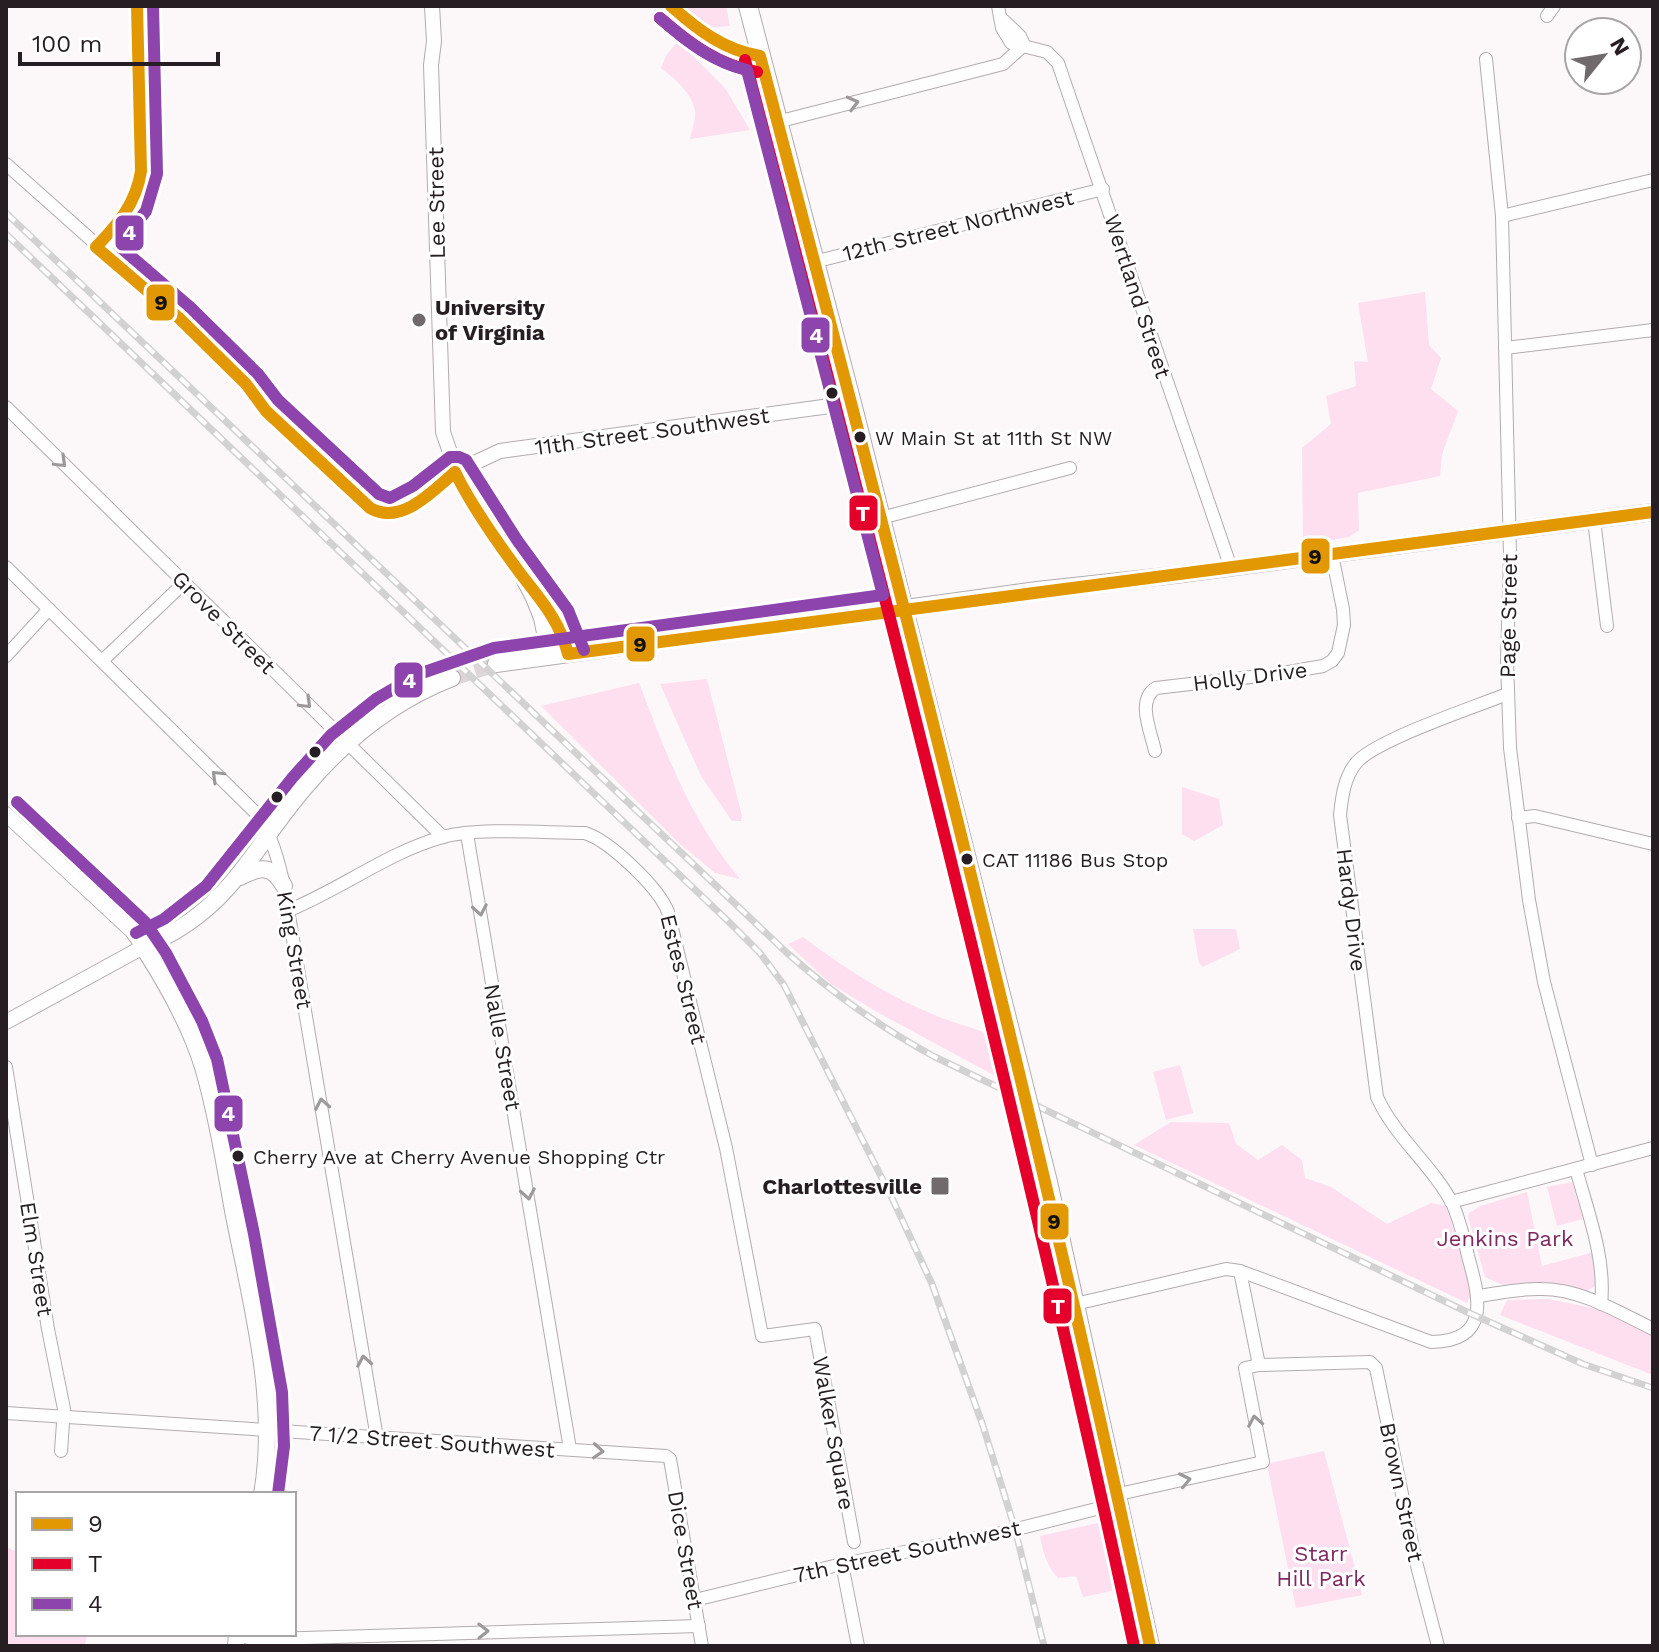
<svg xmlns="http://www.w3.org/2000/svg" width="1659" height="1652" font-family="'Work Sans',sans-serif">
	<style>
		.green { fill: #fddfef }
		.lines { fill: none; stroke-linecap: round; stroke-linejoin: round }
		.secondary-tunnel { stroke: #dcd6d9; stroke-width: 16; stroke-dasharray: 16 8; stroke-linecap: butt }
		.minor-casing { stroke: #b2acaf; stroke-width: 14 }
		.tertiary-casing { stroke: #b2acaf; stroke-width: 16 }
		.secondary-casing { stroke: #b2acaf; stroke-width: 18 }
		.primary-casing { stroke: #b2acaf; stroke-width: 20 }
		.minor { stroke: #fffefe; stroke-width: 12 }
		.tertiary { stroke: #fffefe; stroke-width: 14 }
		.secondary { stroke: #fffefe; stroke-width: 16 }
		.primary { stroke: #fffefe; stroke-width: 18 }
		.rail-casing { stroke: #d3d2d3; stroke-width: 7 }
		.rail { stroke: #fff; stroke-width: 4; stroke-dasharray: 12; stroke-linecap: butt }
		.primary-bridge-casing { stroke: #b2acaf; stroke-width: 20; stroke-linecap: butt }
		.primary-bridge { stroke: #fffefe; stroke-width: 18 }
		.bus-1-casing { stroke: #fff; stroke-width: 18 }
		.bus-2-casing { stroke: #fff; stroke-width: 18 }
		.bus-3-casing { stroke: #fff; stroke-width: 18 }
		.bus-1 { stroke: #e29803; stroke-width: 12 }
		.bus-2 { stroke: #e4002b; stroke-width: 12 }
		.bus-3 { stroke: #8e44ad; stroke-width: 12 }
		.oneway { stroke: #9d999b }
		.poi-dot { fill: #716a6d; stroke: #fff; stroke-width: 3 }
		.bus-dot { fill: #261e22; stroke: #fff; stroke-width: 3 }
		.labels { text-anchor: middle; stroke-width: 6; stroke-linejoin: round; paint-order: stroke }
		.bus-label { font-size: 20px; fill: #261e22; stroke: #fff; text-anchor: start }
		.street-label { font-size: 22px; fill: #261e22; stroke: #fff }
		.poi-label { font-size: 22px; font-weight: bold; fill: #261e22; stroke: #fff; text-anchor: start }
		.park-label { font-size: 22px; fill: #812861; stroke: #fff }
		.line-badge { stroke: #fff; stroke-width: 3 }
		.badge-label { font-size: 22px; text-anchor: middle; font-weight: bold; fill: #fff }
		.pale-badge-label { font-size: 22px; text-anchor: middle; font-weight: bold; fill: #111 }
	</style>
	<rect width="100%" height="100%" fill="#fcf7f9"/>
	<g class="green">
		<path d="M683,6h43l4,20 -22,2z"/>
		<path d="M678,41l47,47 25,42 -60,9c2,-9 6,-20 5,-28 -2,-17 -21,-33 -34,-43l5,-12z"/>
		<path d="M1425,292l4,53 12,13 -10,31 27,22 -16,43 -2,22 -82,17 1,37 -10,7 -46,8 -1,-97 29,-24 -5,-28 30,-10 -2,-25 14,1 -10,-59z"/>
		<path d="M707,679l35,137 -1,5h-9l-31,-45 -41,-92z"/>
		<path d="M639,683c28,73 51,136 101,196l-25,-6 -36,-30 -138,-137z"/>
		<path d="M1182,787l37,12 4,26 -29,16 -12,-7z"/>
		<path d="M1193,929h43l4,20 -37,18 -4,-4z"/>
		<path d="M803,937c42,32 85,59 134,79 18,8 35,10 52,19l10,43 -122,-66 -46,-28 -43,-40z"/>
		<path d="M1180,1065l13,48 -27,7 -13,-48z"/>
		<path d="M1171,1122l58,1 7,21 22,16 24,-15 20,15 3,18 26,9 56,37 44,-21 15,3 27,86 -6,11 -333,-158z"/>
		<path d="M1572,1182l11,37 -26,7 -10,-39z"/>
		<path d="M1527,1192l15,74 52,-14 1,34 -8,5 -42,-9 -42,3 -18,-8 -17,-60 1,-4 12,-7z"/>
		<path d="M1548,1299l50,10 55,27v39l-153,-60 7,-15z"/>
		<path d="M1324,1451l38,144 -66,13 -29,-144z"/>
		<path d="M1107,1521l14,68 -38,8 -7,-21 -18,2c-11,-12 -15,-26 -18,-42z"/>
		<path d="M6,1547l12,5v82h69l-2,12h-79z"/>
	</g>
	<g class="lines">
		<path class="secondary-tunnel" d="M452,678l44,-14"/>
		<defs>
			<g id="minor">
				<path d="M998,6l4,22 9,15 36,9 11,11 173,505"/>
				<path d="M1547,16l7,-10"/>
				<path d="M1001,18l19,18 4,9"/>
				<path d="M1486,59l16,157 8,339 -3,106 3,87 19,152 15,82 48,183"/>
				<path d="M777,122l226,-58 21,-19"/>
				<path d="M6,164l173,154 67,66 20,27 96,91c7,5 15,11 23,12 21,3 55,-29 70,-42"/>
				<path d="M1502,216l151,-36"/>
				<path d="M96,247c24,-26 41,-40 45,-76l-4,-165"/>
				<path d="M814,262l289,-73"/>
				<path d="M1505,348l148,-18"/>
				<path d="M6,407l437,430"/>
				<path d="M881,518l189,-50"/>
				<path d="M1594,520l13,106"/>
				<path d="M6,567l255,251c12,22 18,44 23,68l93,552"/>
				<path d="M6,656l43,-47"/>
				<path d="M102,661l82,-78"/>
				<path d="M1155,751c-4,-19 -19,-51 1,-63l121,-14 46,-8 9,-5 6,-8 6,-28 -1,-16 -11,-54"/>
				<path d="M1518,818l17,-2 118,28"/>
				<path d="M467,834l103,615"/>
				<path d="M287,911c53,-21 101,-59 156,-74 37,-10 103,-4 142,-4 25,8 74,55 83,79l58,236 36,188 53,-7 39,213"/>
				<path d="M6,1067l42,262 16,80 -3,42"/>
				<path d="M1576,1169c12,44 30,90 25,135"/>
				<path d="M1451,1202l202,-54"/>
				<path d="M1240,1271l19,94"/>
				<path d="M1479,1296c21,-3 42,-8 63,-7 39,0 76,23 111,40"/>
				<path d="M1075,1304l151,-35 14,2 191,71c61,-1 48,-46 37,-86 -4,-17 -8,-36 -16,-53 -20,-38 -57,-66 -75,-106l-37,-282c2,-18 4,-37 16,-52 19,-23 119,-56 151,-69"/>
				<path d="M6,1413l660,43 4,3 32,187"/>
				<path d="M1119,1494l144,-32 -18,-94 14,-3 111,-3 6,6 40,194 22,84"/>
				<path d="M842,1564l16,82"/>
				<path d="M695,1600l147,-36 155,-30 123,-31"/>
				<path d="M237,1635l15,4h19l428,-13"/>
			</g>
			<g id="tertiary">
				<path d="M432,6l2,35 -3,24 12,367 19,55 57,84 14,27 8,20 8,39"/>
				<path d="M455,472l45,-21 352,-48"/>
				<path d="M535,590l25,35 8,29"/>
				<path d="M6,814l127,118 10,15 -137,75"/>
			</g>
			<g id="secondary">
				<path d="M671,6c27,24 53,46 89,50"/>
				<path d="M496,664l541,-74 138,-15 478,-63"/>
				<path d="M240,877c21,-11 32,-12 44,9"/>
				<path d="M262,1494c16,-91 -10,-188 -28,-278 -9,-49 -17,-101 -31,-149 -13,-42 -36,-83 -60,-120 88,-36 106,-95 163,-161 40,-47 89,-86 146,-108"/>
				<path d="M236,1646l1,-12"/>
			</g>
			<g id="primary">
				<path d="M748,6l104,397 167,663"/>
				<path d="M1048,1182l102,464"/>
			</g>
		</defs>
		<use href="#minor" class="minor-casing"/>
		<use href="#tertiary" class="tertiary-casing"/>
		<use href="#secondary" class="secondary-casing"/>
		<use href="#primary" class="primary-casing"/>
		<use href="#minor" class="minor"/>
		<use href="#tertiary" class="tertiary"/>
		<use href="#secondary" class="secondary"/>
		<use href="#primary" class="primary"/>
		<defs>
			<g id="rail">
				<path d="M6,213l780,739c48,42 92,74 149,105l532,255 116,52 70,24"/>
				<path d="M6,234l723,688 31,31 24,32 108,213 40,86 51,142 32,103 29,117"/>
			</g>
		</defs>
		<use href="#rail" class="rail-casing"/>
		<use href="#rail" class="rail"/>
		<defs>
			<path id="primary-bridge" d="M1019,1066l29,116"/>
		</defs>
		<use href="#primary-bridge" class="primary-bridge-casing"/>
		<use href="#primary-bridge" class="primary-bridge"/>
		<defs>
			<g id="bus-1">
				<path d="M137,6l4,165c-5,33 -23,53 -45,76l83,71 67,66 20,27 104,97c31,18 63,-17 85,-36 17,35 42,70 65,101 20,26 40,48 48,81 361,-49 723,-94 1085,-142"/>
				<path d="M671,6c27,24 53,44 89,50 140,528 275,1056 390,1590"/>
			</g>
			<g id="bus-2">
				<path d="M660,18c30,26 58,47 97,54"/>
				<path d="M745,60c139,527 274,1054 389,1586"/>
			</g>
			<g id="bus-3">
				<path d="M153,6l4,168 -11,37 -27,35 71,61 68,67 20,26 101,94 11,4 23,-12 37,-29h9l7,3 51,80 51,70 16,40"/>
				<path d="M17,802l128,120 21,31 36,68 15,38 37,175 28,158 2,54 -6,48"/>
				<path d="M136,933l28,-14 42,-33 87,-109 38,-42 45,-36 43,-25 75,-26 389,-53 -136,-525c-34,-8 -61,-29 -87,-52"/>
			</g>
		</defs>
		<use href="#bus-1" class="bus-1-casing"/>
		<use href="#bus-2" class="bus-2-casing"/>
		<use href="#bus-3" class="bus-3-casing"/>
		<use href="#bus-1" class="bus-1"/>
		<use href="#bus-2" class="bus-2"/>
		<use href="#bus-3" class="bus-3"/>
	</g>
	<defs><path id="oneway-chevron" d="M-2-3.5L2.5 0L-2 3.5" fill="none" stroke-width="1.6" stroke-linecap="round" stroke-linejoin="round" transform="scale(2)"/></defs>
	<g class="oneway">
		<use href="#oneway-chevron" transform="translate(853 103) rotate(-15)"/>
		<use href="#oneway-chevron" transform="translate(61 462) rotate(44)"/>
		<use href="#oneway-chevron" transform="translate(306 703) rotate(44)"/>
		<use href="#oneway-chevron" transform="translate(217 776) rotate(-136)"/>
		<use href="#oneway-chevron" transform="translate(480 910) rotate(80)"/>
		<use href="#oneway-chevron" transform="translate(322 1104) rotate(-100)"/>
		<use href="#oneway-chevron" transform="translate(528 1194) rotate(80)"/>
		<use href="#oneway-chevron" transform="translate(364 1361) rotate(-100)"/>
		<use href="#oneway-chevron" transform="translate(1255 1421) rotate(-100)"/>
		<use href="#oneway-chevron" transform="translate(598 1451) rotate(4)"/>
		<use href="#oneway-chevron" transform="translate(1185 1480) rotate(-12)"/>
		<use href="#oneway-chevron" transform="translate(483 1631) rotate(-1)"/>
	</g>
	<g class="poi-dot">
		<circle cx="419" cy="320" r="8"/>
		<rect x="930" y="1176" width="20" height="20" rx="4"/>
	</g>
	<g class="bus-dot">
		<circle cx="832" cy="393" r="7"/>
		<circle cx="860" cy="437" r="7"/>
		<circle cx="315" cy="752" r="7"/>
		<circle cx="277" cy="797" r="7"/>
		<circle cx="967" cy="859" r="7"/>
		<circle cx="238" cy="1156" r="7"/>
	</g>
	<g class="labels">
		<g class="bus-label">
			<text x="875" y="445">W Main St at 11th St NW</text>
			<text x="982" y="867">CAT 11186 Bus Stop</text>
			<text x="253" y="1164">Cherry Ave at Cherry Avenue Shopping Ctr</text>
		</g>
		<g class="street-label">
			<text transform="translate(436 203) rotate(-91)" y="8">Lee Street</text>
			<text transform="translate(958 225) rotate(-14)" y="8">12th Street Northwest</text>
			<text transform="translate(1138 296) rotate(72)" y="8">Wertland Street</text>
			<text transform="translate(652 431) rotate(-8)" y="8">11th Street Southwest</text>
			<text transform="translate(1508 616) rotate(-89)" y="8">Page Street</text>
			<text transform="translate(224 622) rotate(45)" y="8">Grove Street</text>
			<text transform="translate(1250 676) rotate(-7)" y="8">Holly Drive</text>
			<text transform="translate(1352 910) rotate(83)" y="8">Hardy Drive</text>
			<text transform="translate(295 950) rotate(80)" y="8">King Street</text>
			<text transform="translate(684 979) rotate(76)" y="8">Estes Street</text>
			<text transform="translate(503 1047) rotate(80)" y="8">Nalle Street</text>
			<text transform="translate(37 1259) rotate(81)" y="8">Elm Street</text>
			<text transform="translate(834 1433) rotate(80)" y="8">Walker Square</text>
			<text transform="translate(432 1441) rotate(4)" y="8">7 1/2 Street Southwest</text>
			<text transform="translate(1402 1492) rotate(78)" y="8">Brown Street</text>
			<text transform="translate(686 1550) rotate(80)" y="8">Dice Street</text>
			<text transform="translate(907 1551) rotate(-12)" y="8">7th Street Southwest</text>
		</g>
		<g class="poi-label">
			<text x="435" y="315">University<tspan x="435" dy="25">of Virginia</tspan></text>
			<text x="922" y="1194" text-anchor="end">Charlottesville</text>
		</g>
		<g class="park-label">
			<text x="1505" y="1246">Jenkins Park</text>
			<text x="1321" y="1561">Starr<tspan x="1321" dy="25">Hill Park</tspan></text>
		</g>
	</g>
	<g class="line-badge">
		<rect x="114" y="214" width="31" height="38" rx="8" fill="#8e44ad"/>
		<rect x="145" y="283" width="31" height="39" rx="8" fill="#e29803"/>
		<rect x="800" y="316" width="31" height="38" rx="8" fill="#8e44ad"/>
		<rect x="848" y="494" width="31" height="38" rx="8" fill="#e4002b"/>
		<rect x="1300" y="537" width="31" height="38" rx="8" fill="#e29803"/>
		<rect x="625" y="625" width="31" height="38" rx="8" fill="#e29803"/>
		<rect x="393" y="661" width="31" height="38" rx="8" fill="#8e44ad"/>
		<rect x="213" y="1094" width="31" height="39" rx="8" fill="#8e44ad"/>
		<rect x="1039" y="1202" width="31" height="39" rx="8" fill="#e29803"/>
		<rect x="1042" y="1287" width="31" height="38" rx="8" fill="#e4002b"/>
	</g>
	<g class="badge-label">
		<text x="129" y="240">4</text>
		<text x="816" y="343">4</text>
		<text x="863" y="521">T</text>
		<text x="409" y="688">4</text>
		<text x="228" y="1121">4</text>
		<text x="1058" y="1314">T</text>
	</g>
	<g class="pale-badge-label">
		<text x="161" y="310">9</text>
		<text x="1315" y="564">9</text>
		<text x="640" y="652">9</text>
		<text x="1054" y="1229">9</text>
	</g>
	<rect width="1659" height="1652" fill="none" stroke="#261e22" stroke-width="16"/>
	<rect x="16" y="1492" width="280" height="144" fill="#ffffff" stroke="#a8a5a7" stroke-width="2"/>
	<rect x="32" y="1518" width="40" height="12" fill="#e29803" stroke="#a8a5a7" stroke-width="2"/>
	<text x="88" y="1532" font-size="24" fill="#261e22">9</text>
	<rect x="32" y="1558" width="40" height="12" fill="#e4002b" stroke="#a8a5a7" stroke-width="2"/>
	<text x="88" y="1572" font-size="24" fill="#261e22">T</text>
	<rect x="32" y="1598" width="40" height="12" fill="#8e44ad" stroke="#a8a5a7" stroke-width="2"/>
	<text x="88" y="1612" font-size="24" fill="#261e22">4</text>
	<g transform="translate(1603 56) rotate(60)"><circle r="38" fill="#ffffff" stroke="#a8a5a7" stroke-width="2"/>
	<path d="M0-6L14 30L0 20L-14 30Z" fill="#716a6d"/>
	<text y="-12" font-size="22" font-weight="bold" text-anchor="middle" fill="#261e22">N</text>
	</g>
	<path d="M20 52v12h198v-12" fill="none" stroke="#261e22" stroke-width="4"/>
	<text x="32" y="52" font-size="24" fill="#261e22" stroke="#ffffff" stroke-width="6" paint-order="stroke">100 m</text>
</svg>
